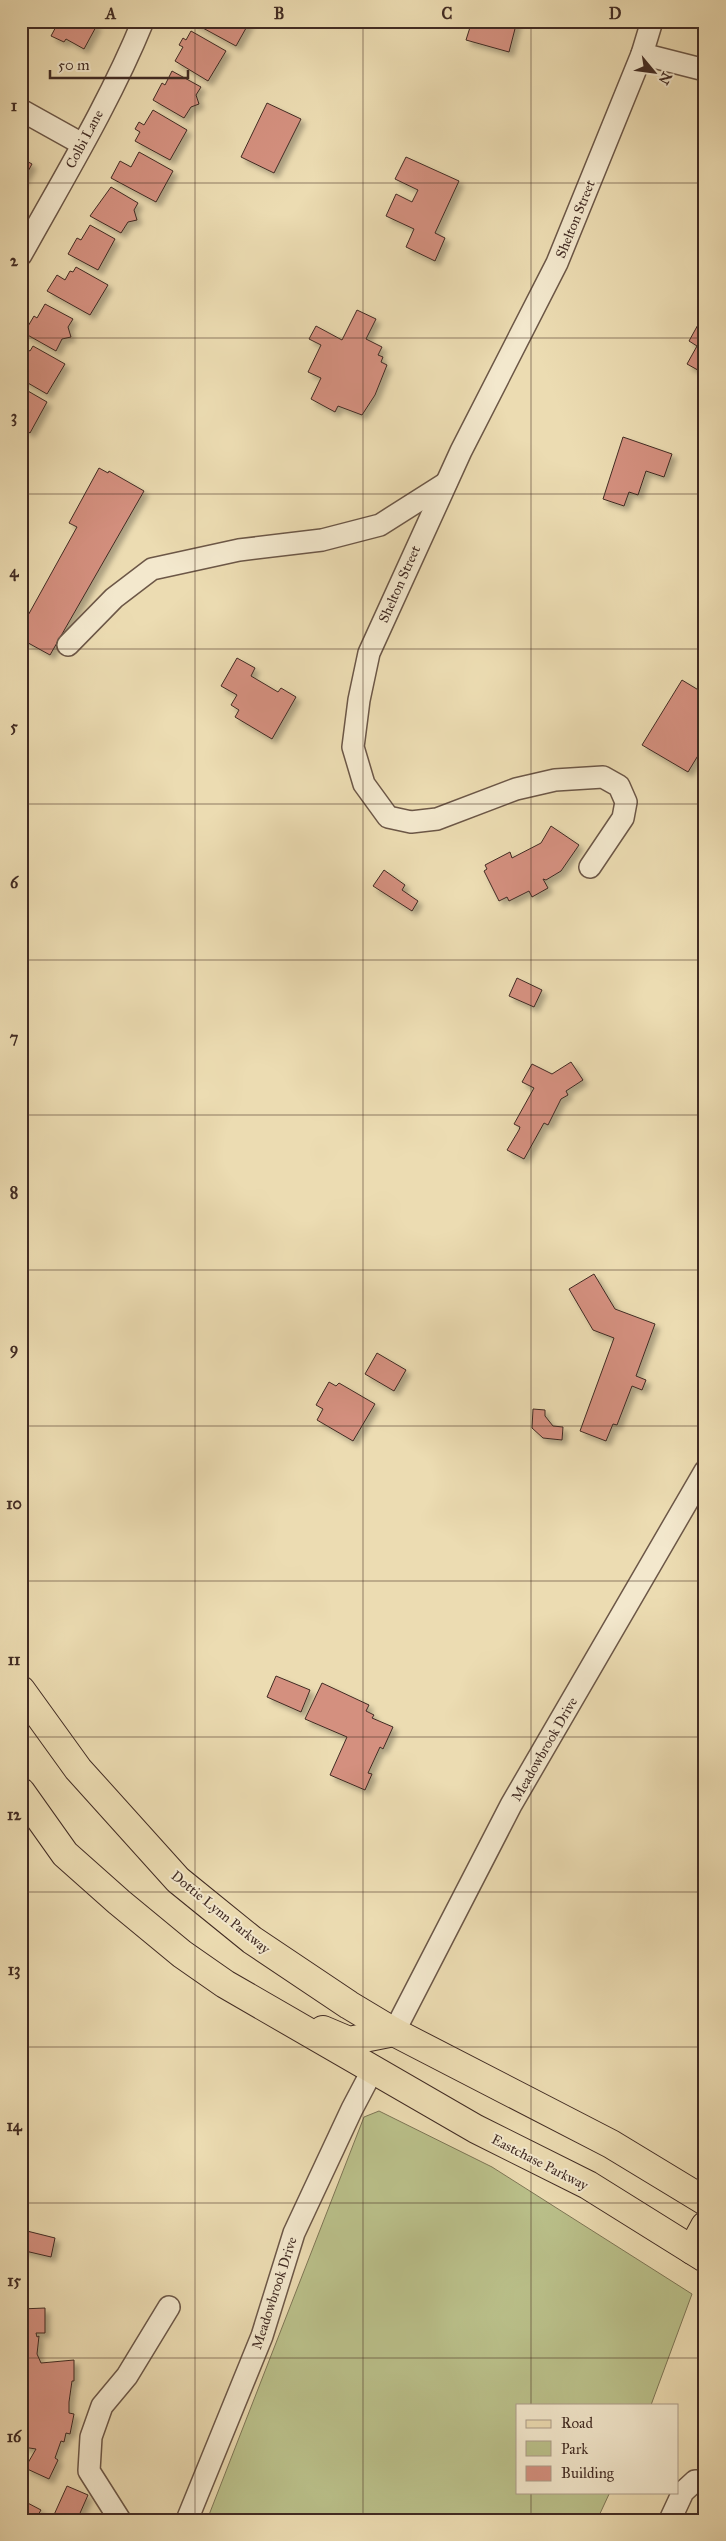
<svg xmlns="http://www.w3.org/2000/svg" width="726" height="2541" font-family="'IM FELL Great Primer',serif">
	<style>
		.green { fill: #bac08a; stroke: #7e7656 }
		.building { fill: #d4907f; stroke: #412b23; filter: url(#shadow) }
		.lines { fill: none; stroke-linecap: round; stroke-linejoin: round }
		.minor-casing { stroke: #6c5747; stroke-width: 24 }
		.major-casing { stroke: #412b23; stroke-width: 30 }
		.minor { stroke: #f3e8cd; stroke-width: 21 }
		.major { stroke: #ecdcb2; stroke-width: 28 }
		.grid { fill: none; stroke: #412b23; stroke-width: 1; stroke-opacity: 0.55 }
		.labels { text-anchor: middle; stroke-width: 4; stroke-linejoin: round; paint-order: stroke }
		.street-label { font-size: 14px; fill: #412b23; stroke: #f3e8cd }
		.neatline { fill: none; stroke: #412b23; stroke-width: 2 }
		.grid-label { font-size: 16px; text-anchor: middle; font-weight: bold; fill: #412b23 }
	</style>
	<defs>
		<filter id="shadow"><feDropShadow dx="4.5" dy="4.5" stdDeviation="2.5" flood-color="#0004"/></filter>
	</defs>
	<rect width="100%" height="100%" fill="#ecdcb2"/>
	<filter id="stains"><feTurbulence type="fractalNoise" baseFrequency=".004" numOctaves="4"/><feColorMatrix values="0 0 0 0 .2 0 0 0 0 .09 0 0 0 0 .02 0 0 0 .5 -.17"/></filter>
	<radialGradient id="worn" r=".72"><stop offset=".6" stop-color="#630" stop-opacity="0"/><stop offset="1" stop-color="#630" stop-opacity=".3"/></radialGradient>
	<path class="green" d="M379,2111l113,56 200,127 -41,111h-134v87h93l-13,28h-390l157,-403z"/>
	<g class="building">
		<path d="M59,21h31l7,4 -13,24 -18,-10 -2,3 -13,-6z"/>
		<path d="M190,21h60l-14,25z"/>
		<path d="M472,21h45l-8,31 -43,-12z"/>
		<path d="M191,31l35,20 -18,30 -33,-20 8,-14 -4,-2 4,-7 3,2z"/>
		<path d="M172,71l29,16 -5,8 3,9 -8,3 -7,11 -31,-18 9,-17 3,2z"/>
		<path d="M267,103l34,16 -27,54 -33,-16z"/>
		<path d="M153,110l34,20 -17,30 -35,-19 5,-9 -5,-3 4,-7 5,3z"/>
		<path d="M139,152l34,19 -17,31 -45,-24 9,-17 11,6z"/>
		<path d="M406,157l53,24 -24,52 10,5 -10,23 -29,-14 8,-18 -28,-13 10,-22 16,8 6,-12 -23,-11z"/>
		<path d="M21,158l11,6 -11,20z"/>
		<path d="M111,187l27,16 -4,7 3,10 -9,2 -7,11 -31,-17z"/>
		<path d="M90,225l25,14 -17,31 -30,-16 9,-16 4,2z"/>
		<path d="M76,267l32,18 -18,30 -43,-24 10,-16 8,5 5,-9 3,1z"/>
		<path d="M45,304l28,15 -5,8 3,10 -9,2 -6,12 -32,-18 10,-17 3,2z"/>
		<path d="M357,310l19,9 -10,20 16,8 -4,8 5,2 -2,5 6,3 -12,30 -13,20 -24,-9 -3,6 -24,-13 10,-21 -13,-6 13,-27 -12,-6 7,-13 26,14z"/>
		<path d="M705,312v62l-18,-10 10,-18 -8,-5z"/>
		<path d="M33,346l32,18 -18,30 -26,-15v-22l5,-8 4,2z"/>
		<path d="M21,387l26,15 -17,31 -9,-6z"/>
		<path d="M623,437l49,17 -8,23 -18,-6 -8,24 -9,-3 -5,14 -21,-7z"/>
		<path d="M99,468l9,5 1,-2 35,20 -94,164 -29,-16v-11l56,-101 -8,-4z"/>
		<path d="M237,658l18,10 -4,8 27,16 3,-4 15,9 -24,42 -37,-22 4,-7 -8,-5 6,-10 -16,-9z"/>
		<path d="M682,680l23,14v50l-17,28 -46,-27z"/>
		<path d="M551,826l28,19 -18,26 -15,9 -3,-1 5,9 -16,9 -3,-6 -20,10 -2,-4 -8,4 -15,-30 3,-2 -2,-4 25,-13 2,6 29,-15z"/>
		<path d="M384,870l21,15 -3,5 16,11 -6,10 -39,-25z"/>
		<path d="M517,978l25,12 -8,17 -25,-11z"/>
		<path d="M571,1062l12,18 -17,11 2,4 -7,4 -13,26 -4,-2 -20,36 -17,-9 12,-20 1,-3 -6,-3 20,-36 -12,-6 10,-18 20,10z"/>
		<path d="M594,1274l21,35 40,15 -19,52 10,4 -4,10 -10,-4 -15,39 -4,-1 -7,17 -26,-10 34,-93 -21,-8 -24,-41z"/>
		<path d="M377,1353l29,17 -12,21 -29,-17z"/>
		<path d="M329,1382l7,4 3,-3 36,21 -22,37 -36,-21 6,-11 -7,-4z"/>
		<path d="M533,1409l12,1v6l8,10 10,1 -1,13 -19,-2 -11,-10z"/>
		<path d="M276,1676l34,14 -9,22 -34,-15z"/>
		<path d="M322,1683l47,22 -3,6 8,4 -2,3 21,9 -10,22 -3,-2 -12,26 4,1 -7,16 -35,-15 17,-38 -42,-18z"/>
		<path d="M23,2230l32,8 -4,19 -30,-7z"/>
		<path d="M45,2308v25h-9l1,4 2,-1 -2,18 4,9 33,-3v21h-2l-3,21v11l5,1 -4,20 -4,-1 -2,9 -3,-1 -6,17 3,2 -9,19 -24,-11 11,-19 -13,-2 2,-62h-3l-1,-9v-67z"/>
		<path d="M67,2486l21,9 -11,25h-18l-6,-3z"/>
		<path d="M22,2500l19,10 -6,10h-14z"/>
	</g>
	<g class="lines">
		<defs>
			<g id="minor">
				<path d="M642,54l63,16"/>
				<path d="M21,110l61,34"/>
				<path d="M21,255c42,-76 89,-153 122,-234"/>
				<path d="M68,645l46,-47 38,-29 87,-19 83,-10 58,-15 66,-42"/>
				<path d="M590,867l33,-49 3,-16 -7,-16 -16,-9 -48,3 -39,9 -79,30 -26,3 -23,-5 -24,-33 -11,-37 6,-47 10,-47 92,-202 96,-188 85,-209 10,-33"/>
				<path d="M394,2032l117,-227 194,-334"/>
				<path d="M120,2520l-31,-49 2,-34 11,-31 25,-30 42,-69"/>
				<path d="M187,2520l75,-184 32,-103 58,-124 20,-38"/>
				<path d="M670,2520l13,-28 12,-11h10"/>
			</g>
			<g id="major">
				<path d="M21,1690l57,79 100,111 74,60 97,65 45,27 217,112 94,57"/>
				<path d="M21,1792l44,62 54,48 63,52 43,30 251,145 112,56 117,73"/>
				<path d="M323,2030l26,11 45,-9"/>
				<path d="M692,2250l13,-24"/>
			</g>
		</defs>
		<use href="#minor" class="minor-casing"/>
		<use href="#major" class="major-casing"/>
		<use href="#minor" class="minor"/>
		<use href="#major" class="major"/>
	</g>
	<path class="grid" d="M195,21v2499M363,21v2499M531,21v2384M21,183h684M21,338h684M21,494h684M21,649h684M21,804h684M21,960h684M21,1115h684M21,1270h684M21,1426h684M21,1581h684M21,1737h684M21,1892h684M21,2047h684M21,2203h684M21,2358h684M531,2492v28"/>
	<g class="labels">
		<g class="street-label">
			<text transform="translate(84 139) rotate(-62)" y="5">Colbi Lane</text>
			<text transform="translate(575 219) rotate(-68)" y="5">Shelton Street</text>
			<text transform="translate(399 584) rotate(-66)" y="5">Shelton Street</text>
			<text transform="translate(544 1749) rotate(-60)" y="5">Meadowbrook Drive</text>
			<text transform="translate(221 1912) rotate(39)" y="5">Dottie Lynn Parkway</text>
			<text transform="translate(540 2162) rotate(27)" y="5">Eastchase Parkway</text>
			<text transform="translate(274 2293) rotate(-72)" y="5">Meadowbrook Drive</text>
		</g>
	</g>
	<rect width="726" height="2541" fill="none" stroke="#ecdcb2" stroke-width="55"/>
	<rect x="516" y="2404" width="162" height="90" fill="#f3e8cd" stroke="#ac9c89"/>
	<rect x="526" y="2420" width="25" height="8" fill="#ecdcb2" stroke="#ac9c89"/>
	<text x="561" y="2428" font-size="15" fill="#412b23">Road</text>
	<rect x="526" y="2441" width="25" height="15" fill="#bac08a" stroke="#ac9c89"/>
	<text x="561" y="2454" font-size="15" fill="#412b23">Park</text>
	<rect x="526" y="2466" width="25" height="15" fill="#d4907f" stroke="#ac9c89"/>
	<text x="561" y="2478" font-size="15" fill="#412b23">Building</text>
	<g transform="translate(654 72) rotate(119)" stroke="#f3e8cd" stroke-width="4" paint-order="stroke">
	<path d="M0-4L9 19L0 12L-9 19Z" fill="#412b23"/>
	<text y="-8" font-size="14" font-weight="bold" text-anchor="middle" fill="#412b23">N</text>
	</g>
	<path d="M50 70v8h138v-8" fill="none" stroke="#412b23" stroke-width="2.5"/>
	<text x="58" y="70" font-size="15" fill="#412b23" stroke="#f3e8cd" stroke-width="4" paint-order="stroke">50 m</text>
	<rect x="28" y="28" width="670" height="2486" class="neatline"/>
	<g class="grid-label">
		<text x="111" y="19">A</text>
		<text x="279" y="19">B</text>
		<text x="447" y="19">C</text>
		<text x="615" y="19">D</text>
		<text x="14" y="111">1</text>
		<text x="14" y="266">2</text>
		<text x="14" y="422">3</text>
		<text x="14" y="577">4</text>
		<text x="14" y="732">5</text>
		<text x="14" y="888">6</text>
		<text x="14" y="1043">7</text>
		<text x="14" y="1198">8</text>
		<text x="14" y="1354">9</text>
		<text x="14" y="1509">10</text>
		<text x="14" y="1665">11</text>
		<text x="14" y="1820">12</text>
		<text x="14" y="1975">13</text>
		<text x="14" y="2131">14</text>
		<text x="14" y="2286">15</text>
		<text x="14" y="2442">16</text>
	</g>
	<rect width="100%" height="100%" filter="url(#stains)"/>
	<rect width="100%" height="100%" fill="url(#worn)"/>
</svg>
